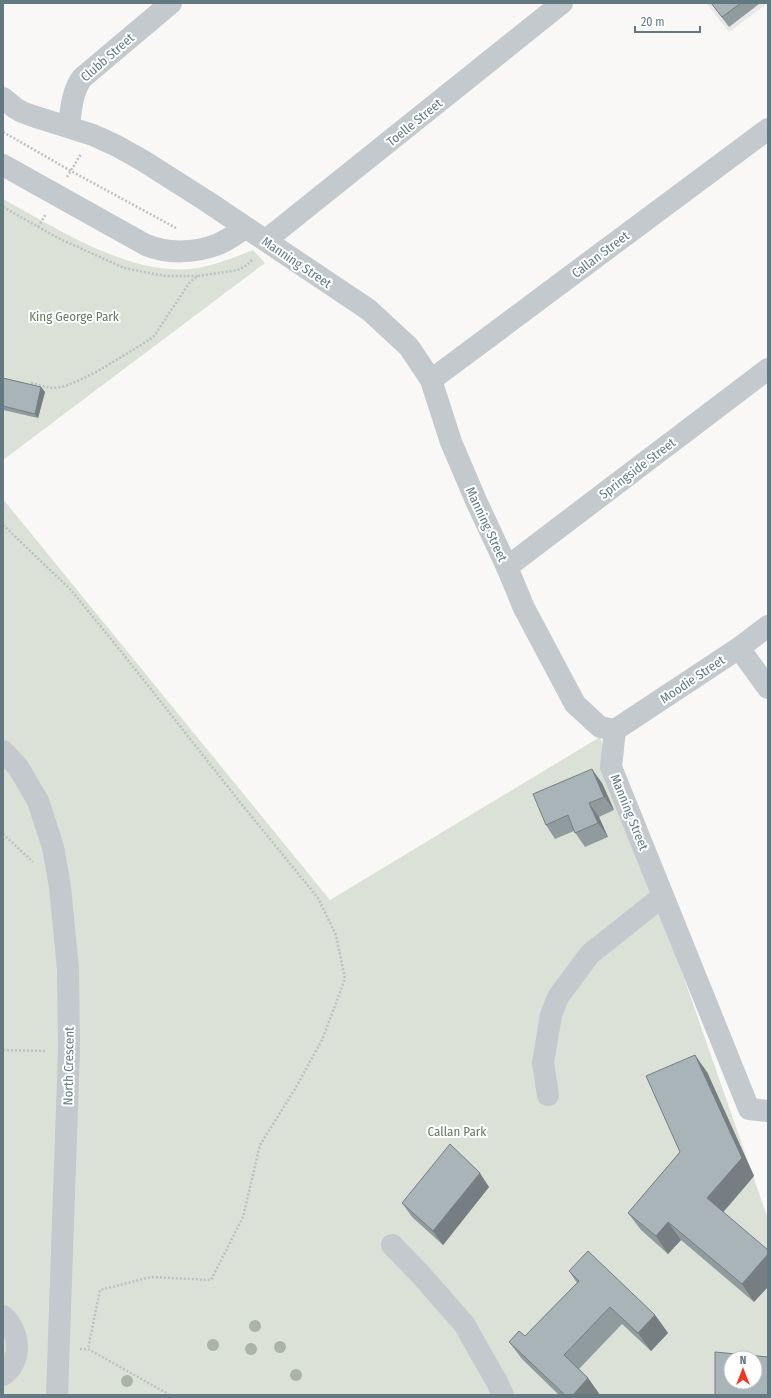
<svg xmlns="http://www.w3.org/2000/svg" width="771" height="1398" font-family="'Fira Sans Condensed',sans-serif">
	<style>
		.built { fill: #e7e8e7 }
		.green { fill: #dbe1d7; fill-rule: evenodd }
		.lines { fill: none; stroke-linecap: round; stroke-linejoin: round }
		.path { stroke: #bdc1c3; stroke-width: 2.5; stroke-dasharray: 2 2; stroke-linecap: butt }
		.minor { stroke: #c3c9cc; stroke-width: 22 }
		.tree { fill: #aab3a5 }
		.wall { fill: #909b9e }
		.shaded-wall { fill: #767e81 }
		.building { fill: #a8b4b8; stroke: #767e81; fill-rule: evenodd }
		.labels { text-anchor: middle; stroke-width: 4; stroke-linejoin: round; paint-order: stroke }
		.street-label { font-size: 13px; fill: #627982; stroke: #fff }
		.park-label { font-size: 13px; fill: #697a62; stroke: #fff }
	</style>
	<rect width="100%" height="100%" fill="#f9f8f6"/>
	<path class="built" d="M706,3h62l-39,29z"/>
	<g class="green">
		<path d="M3,199c53,29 123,75 186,70 22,-2 44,-11 64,-19l12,13 -262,197z"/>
		<path d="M3,499l327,401 270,-163 168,482v176h-765zM731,1358h24v24h-24z"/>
	</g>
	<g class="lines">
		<g class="path">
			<path d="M3,132l68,39 105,57"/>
			<path d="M67,177l14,-23"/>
			<path d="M3,207l55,31 66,30 41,8h33"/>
			<path d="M38,227l8,-13"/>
			<path d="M31,383l19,5 12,-1 16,-6 20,-10 48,-29 8,-6 36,-54 8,-6 40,-6 9,-5 6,-6"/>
			<path d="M3,525l68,65 48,59 124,157 75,92 18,37 9,44 -23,61 -27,49 -35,56 -17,72 -32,63 -60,-3 -51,13 -12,59"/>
			<path d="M3,834l30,28"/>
			<path d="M3,1050l43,1"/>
			<path d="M80,1349h8l82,46"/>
		</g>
		<g class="minor">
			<path d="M3,98l12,10 7,4 11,4 60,19 24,11 25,14 66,42 161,108 40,37 22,33 20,62 26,61 30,64 17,41 51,96 25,23 15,3"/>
			<path d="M69,126c2,-17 3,-34 13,-48l89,-75"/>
			<path d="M3,165l143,80c22,9 48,8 70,0 11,-4 20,-11 29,-17"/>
			<path d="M266,240l296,-237"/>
			<path d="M431,380l337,-251"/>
			<path d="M507,567l261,-198"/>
			<path d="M739,648l29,40"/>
			<path d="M615,730l-4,37 138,342 19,2"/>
			<path d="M615,730l124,-82 29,-22"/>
			<path d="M3,751l15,16 20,34 15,46 7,40 8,82 1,82 -12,344"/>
			<path d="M548,1095l-5,-32 8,-48 7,-18 32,-43 73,-58"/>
			<path d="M392,1245l30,31 42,48 33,58 6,13"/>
			<path d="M3,1316c17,15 20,45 0,59"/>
		</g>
	</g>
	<g class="tree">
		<circle cx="255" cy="1326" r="6"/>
		<circle cx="213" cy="1345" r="6"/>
		<circle cx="280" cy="1347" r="6"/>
		<circle cx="251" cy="1349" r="6"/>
		<circle cx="296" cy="1375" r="6"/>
		<circle cx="127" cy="1381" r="6"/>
	</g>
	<g class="wall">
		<path d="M711,3h47l1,1 -30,23z"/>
		<path d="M3,378l38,9 4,5 -7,26 -35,-8z"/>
		<path d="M602,783l12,27 -15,7 9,20 -23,10 -11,-16 -19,8 -9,-14z"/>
		<path d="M707,1072l47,104 -31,36 31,90 -73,-62 -13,14 -27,-24 -13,-17 52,-61z"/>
		<path d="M489,1187l-46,58 -31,-28 -10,-14z"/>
		<path d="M569,1271l86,44 13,18 -17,18 -29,-27 -43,45 9,9 12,17h-41l-37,-36 -13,-17 16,-6 52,-53z"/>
	</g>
	<g class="shaded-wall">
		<path d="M41,387l4,5 -7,26 -3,-4z"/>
		<path d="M592,769l10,14 12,27 -10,-13z"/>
		<path d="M589,803l10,14 9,20 -10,-14z"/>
		<path d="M695,1055l12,17 47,104 -34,40 -13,-18z"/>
		<path d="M480,1173l9,14 -46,58 -10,-14z"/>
		<path d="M668,1222l13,18 -13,14 -12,-18z"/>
		<path d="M768,1254v33l-14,15 -12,-18z"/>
		<path d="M655,1315l13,18 -17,18 -13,-18z"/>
		<path d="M588,1378l12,17h-27z"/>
	</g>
	<g class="building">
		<path d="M711,3h30l-19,14z"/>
		<path d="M3,378l38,9 -6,27 -32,-8z"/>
		<path d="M592,769l12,28 -15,6 9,20 -23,10 -7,-18 -22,10 -13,-31z"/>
		<path d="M695,1055l47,103 -35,40 61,52v4l-26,30 -74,-62 -12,14 -28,-23 52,-61 -34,-76z"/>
		<path d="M450,1144l30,29 -47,58 -31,-28z"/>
		<path d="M588,1251l67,64 -17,18 -28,-26 -46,48 24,23 -15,17h-8l-56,-53 10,-11 6,5 54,-55 -10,-10z"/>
		<path d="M715,1352l53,5v38h-53zM731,1358h24v24h-24z"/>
	</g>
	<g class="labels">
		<g class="street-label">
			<text transform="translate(107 57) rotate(-41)" y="5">Clubb Street</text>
			<text transform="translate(414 122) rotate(-39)" y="5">Toelle Street</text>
			<text transform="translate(600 254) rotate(-37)" y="5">Callan Street</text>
			<text transform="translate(297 262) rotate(34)" y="5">Manning Street</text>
			<text transform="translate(637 468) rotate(-37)" y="5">Springside Street</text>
			<text transform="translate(487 524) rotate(65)" y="5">Manning Street</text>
			<text transform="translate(692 679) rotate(-34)" y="5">Moodie Street</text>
			<text transform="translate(630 812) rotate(68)" y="5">Manning Street</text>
			<text transform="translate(68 1066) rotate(-89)" y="5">North Crescent</text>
		</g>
		<g class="park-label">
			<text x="74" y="321">King George Park</text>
			<text x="457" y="1136">Callan Park</text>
		</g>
	</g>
	<rect width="771" height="1398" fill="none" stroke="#627982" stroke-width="8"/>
	<g transform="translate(743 1370)"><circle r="19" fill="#ffffff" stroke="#c0c9cd"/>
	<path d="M0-3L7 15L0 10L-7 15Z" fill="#ea3a24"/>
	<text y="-6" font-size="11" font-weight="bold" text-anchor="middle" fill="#627982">N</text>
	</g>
	<path d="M635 26v6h65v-6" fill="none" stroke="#627982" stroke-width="2"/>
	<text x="641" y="26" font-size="12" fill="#627982" stroke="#ffffff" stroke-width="3" paint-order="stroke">20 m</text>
</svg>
